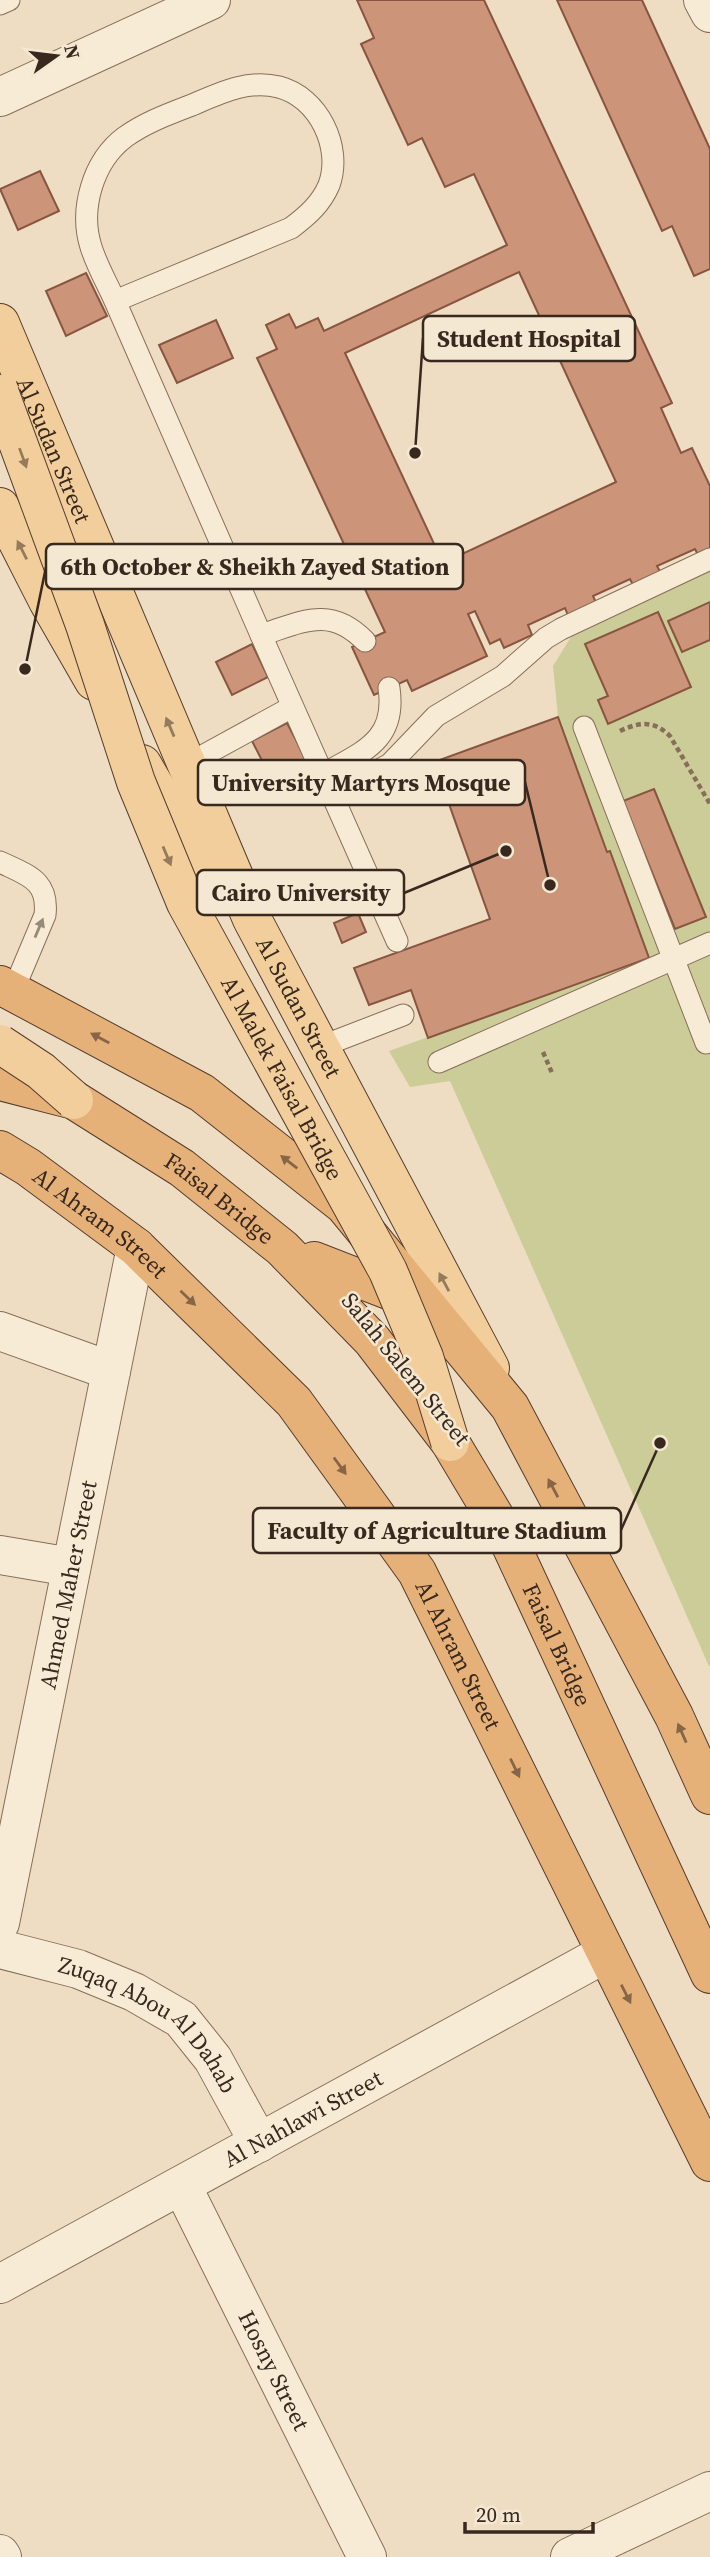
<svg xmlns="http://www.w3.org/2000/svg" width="710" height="2557" font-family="'Source Serif 4',serif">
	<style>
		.green { fill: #cbcc97 }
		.building { fill: #cc9479; stroke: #875540; stroke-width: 2; fill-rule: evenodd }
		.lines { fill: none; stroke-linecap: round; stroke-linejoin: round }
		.service-casing { stroke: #886e5a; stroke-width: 23 }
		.minor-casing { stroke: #886e5a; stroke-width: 40 }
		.primary-casing { stroke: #563d2e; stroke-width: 40 }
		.trunk-casing { stroke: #563d2e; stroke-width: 40 }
		.path { stroke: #886e5a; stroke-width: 4.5; stroke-dasharray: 5 3.5; stroke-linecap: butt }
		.service { stroke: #f8ebd6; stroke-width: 21 }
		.minor { stroke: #f8ebd6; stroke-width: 38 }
		.primary { stroke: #f1ce9b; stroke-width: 38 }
		.trunk { stroke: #e6b178; stroke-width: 38 }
		.primary-bridge-casing { stroke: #563d2e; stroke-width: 40; stroke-linecap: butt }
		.primary-bridge { stroke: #f1ce9b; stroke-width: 38 }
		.oneway { fill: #947b5c }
		.oneway2 { fill: #988a7a }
		.oneway3 { fill: #866646 }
		.labels { text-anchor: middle; stroke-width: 5; stroke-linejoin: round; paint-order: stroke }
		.street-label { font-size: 23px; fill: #38281e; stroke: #f5e8d3 }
		.leader { fill: none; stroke: #38281e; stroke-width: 2.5 }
		.callout-dot { fill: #38281e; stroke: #f5e8d3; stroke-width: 2.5 }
		.callout { fill: #f5e8d3; stroke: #38281e; stroke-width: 2.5 }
		.callout-label { font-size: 24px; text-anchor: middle; font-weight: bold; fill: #38281e }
	</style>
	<rect width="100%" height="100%" fill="#eeddc3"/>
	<path class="green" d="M710,571v1095h-1l-259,-585 -40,6 -21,-36 260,-93 -39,-107 -3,1 -49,-135 -5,-51 18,-29z"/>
	<g class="building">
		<path d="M357,0h127l188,403 -11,5 20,45 11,-5 18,38v66l-11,5 -4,-8 -38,17 5,9 -28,12 -4,-8 -37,17 4,9 -28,13 -4,-10 -37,17 4,10 -28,13 -4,-9 -10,5 -15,-33 -7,3 19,42 -75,35 -5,-11 -33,15 -22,-48 33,-15 -128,-274 20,-9 -11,-24 23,-11 7,14 22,-10 6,13 183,-86 -33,-71 -29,13 -23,-49 -14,7 -47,-101 13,-6zM519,272l97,210 -173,81 -98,-210z"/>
		<path d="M557,0h85l68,149v120l-16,7 -22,-50 -10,5z"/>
		<path d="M40,171l19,40 -41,19 -18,-41z"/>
		<path d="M86,273l21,43 -41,20 -20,-45z"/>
		<path d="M216,320l17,38 -56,25 -18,-38z"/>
		<path d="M710,602v38l-28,12 -14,-31z"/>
		<path d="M658,612l33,75 -83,37 -10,-24 10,-4 -23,-52z"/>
		<path d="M252,644l16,33 -36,18 -16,-33z"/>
		<path d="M558,717l49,135 3,-1 39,107 -221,80 -17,-48 -42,15 -15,-37 136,-49 -56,-157z"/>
		<path d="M287,723l19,36 -35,19 -19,-37z"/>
		<path d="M654,789l52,128 -31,12 -52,-128z"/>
		<path d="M358,913l8,19 -24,11 -8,-20z"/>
	</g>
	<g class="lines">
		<defs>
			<g id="service">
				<path d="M0,4l9,-4"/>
				<path d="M115,301l176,-73c16,-12 30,-24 38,-43 14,-38 -11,-88 -50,-98 -31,-8 -59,6 -87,18 -23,9 -46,17 -67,32 -32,24 -46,72 -34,110 6,19 16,36 24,54l146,334 136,306"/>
				<path d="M261,635c41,-13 69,-30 104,6"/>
				<path d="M584,727l122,316"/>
				<path d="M186,765l106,-58"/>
				<path d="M322,775c39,-23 75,-33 67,-87"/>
				<path d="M332,796l58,-32 46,-48 67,-40 43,-38 15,-9 149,-70"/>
				<path d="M0,862c27,13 49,18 45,53l-32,76"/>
				<path d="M320,1047l83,-32"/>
				<path d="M439,1062l271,-119"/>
			</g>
			<g id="minor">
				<path d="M703,0l7,13"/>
				<path d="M0,97l211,-97"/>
				<path d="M0,1331l111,40"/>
				<path d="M0,1555l71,12"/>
				<path id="s1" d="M0,1923l136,-676"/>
				<path id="s2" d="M0,1949l78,20 56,23 47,27 32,40 46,84"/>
				<path id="s3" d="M182,2186l185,371"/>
				<path id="s4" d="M0,2284l606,-331"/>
				<path d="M0,2554l2,3"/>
				<path d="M570,2557l140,-66"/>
			</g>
			<g id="primary">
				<path id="s5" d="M0,323l252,596 238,449"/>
				<path d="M0,507l48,94 46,80"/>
				<path d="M142,764l26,45 49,64"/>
			</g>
			<g id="trunk">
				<path d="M0,985l202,108 142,112 166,202 164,309 36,79"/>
				<path id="s6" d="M0,1081l74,19 108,68 100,80 90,92 78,102 58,97 202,435"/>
				<path id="s7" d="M0,1150l28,17 108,80 158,155 123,170 293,590"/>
				<path d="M314,1261l108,42"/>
			</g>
		</defs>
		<use href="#service" class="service-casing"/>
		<use href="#minor" class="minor-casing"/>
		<use href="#primary" class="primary-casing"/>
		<use href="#trunk" class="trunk-casing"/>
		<g class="path">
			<path d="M620,731c19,-9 34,-11 50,5l40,68"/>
			<path d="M543,1052l9,21"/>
		</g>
		<use href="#service" class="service"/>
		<use href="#minor" class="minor"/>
		<use href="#primary" class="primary"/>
		<use href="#trunk" class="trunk"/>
		<defs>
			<g id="primary-bridge">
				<path id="s8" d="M0,394l85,231 51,157 50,121 202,368 36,86 26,85"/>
				<path d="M0,1044l41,27 33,29"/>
			</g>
		</defs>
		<use href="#primary-bridge" class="primary-bridge-casing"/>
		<use href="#primary-bridge" class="primary-bridge"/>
	</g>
	<defs><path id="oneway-solid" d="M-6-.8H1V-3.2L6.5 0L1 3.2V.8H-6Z" transform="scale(1.75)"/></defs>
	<g class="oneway">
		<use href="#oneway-solid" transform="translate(23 458) rotate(70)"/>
		<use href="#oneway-solid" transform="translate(22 550) rotate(-117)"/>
		<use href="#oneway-solid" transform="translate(170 727) rotate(-113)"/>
		<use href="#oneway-solid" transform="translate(167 856) rotate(67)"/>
		<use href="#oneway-solid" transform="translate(444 1282) rotate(-118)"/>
	</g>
	<use class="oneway2" href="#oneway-solid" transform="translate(39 928) rotate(-67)"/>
	<g class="oneway3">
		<use href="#oneway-solid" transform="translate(100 1038) rotate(-152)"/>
		<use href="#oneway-solid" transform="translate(289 1162) rotate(-142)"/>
		<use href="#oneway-solid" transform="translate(188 1298) rotate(44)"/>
		<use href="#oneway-solid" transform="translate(340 1466) rotate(54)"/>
		<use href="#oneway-solid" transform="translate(553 1488) rotate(-118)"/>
		<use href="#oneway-solid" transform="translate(682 1733) rotate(-114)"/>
		<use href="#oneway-solid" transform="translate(515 1768) rotate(64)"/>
		<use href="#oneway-solid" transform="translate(626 1994) rotate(63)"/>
	</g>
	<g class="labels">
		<g class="street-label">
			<text dy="8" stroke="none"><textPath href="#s5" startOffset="138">Al Sudan Street</textPath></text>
			<text dy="8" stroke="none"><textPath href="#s5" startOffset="747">Al Sudan Street</textPath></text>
			<text dy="8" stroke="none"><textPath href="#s8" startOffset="742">Al Malek Faisal Bridge</textPath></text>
			<text dy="8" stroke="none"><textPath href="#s6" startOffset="252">Faisal Bridge</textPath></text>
			<text dy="8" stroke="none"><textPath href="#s7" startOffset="124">Al Ahram Street</textPath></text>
			<text transform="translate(406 1369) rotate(51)" y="8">Salah Salem Street</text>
			<text dy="8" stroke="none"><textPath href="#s1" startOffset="345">Ahmed Maher Street</textPath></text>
			<text dy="8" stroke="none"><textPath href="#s6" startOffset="819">Faisal Bridge</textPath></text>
			<text dy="8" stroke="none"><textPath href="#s7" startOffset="691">Al Ahram Street</textPath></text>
			<text dy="8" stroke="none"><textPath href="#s2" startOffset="172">Zuqaq Abou Al Dahab</textPath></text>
			<text dy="8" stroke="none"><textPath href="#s4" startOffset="345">Al Nahlawi Street</textPath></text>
			<text dy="8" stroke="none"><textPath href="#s3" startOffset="206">Hosny Street</textPath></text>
		</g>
	</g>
	<path class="leader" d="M415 453L423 338M25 669L46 567M550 885L525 782M506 851L404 893M660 1443L621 1530"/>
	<g class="callout-dot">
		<circle cx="415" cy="453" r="7"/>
		<circle cx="25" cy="669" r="7"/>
		<circle cx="550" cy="885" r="7"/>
		<circle cx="506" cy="851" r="7"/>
		<circle cx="660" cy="1443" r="7"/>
	</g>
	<g class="callout">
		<rect x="423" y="316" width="212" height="45" rx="7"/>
		<rect x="46" y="544" width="417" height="45" rx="7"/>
		<rect x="198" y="760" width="327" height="45" rx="7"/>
		<rect x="197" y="870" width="207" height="45" rx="7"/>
		<rect x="253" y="1508" width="368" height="45" rx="7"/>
	</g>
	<g class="callout-label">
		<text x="529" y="347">Student Hospital</text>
		<text x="255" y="575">6th October &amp; Sheikh Zayed Station</text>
		<text x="361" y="791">University Martyrs Mosque</text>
		<text x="301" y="901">Cairo University</text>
		<text x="437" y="1539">Faculty of Agriculture Stadium</text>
	</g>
	<g transform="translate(56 56) rotate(76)" stroke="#f5e8d3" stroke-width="5" paint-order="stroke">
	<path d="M0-5L12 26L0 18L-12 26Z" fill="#38281e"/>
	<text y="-10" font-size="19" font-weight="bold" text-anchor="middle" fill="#38281e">N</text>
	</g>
	<path d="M465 2522v10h128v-10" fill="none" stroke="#38281e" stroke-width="3.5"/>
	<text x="476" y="2522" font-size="21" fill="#38281e" stroke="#f5e8d3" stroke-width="5" paint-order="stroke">20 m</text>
</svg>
